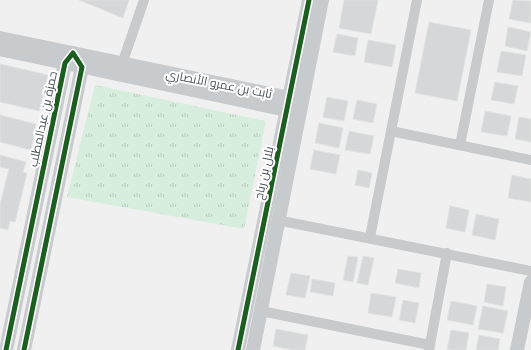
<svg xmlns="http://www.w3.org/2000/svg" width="531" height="350" font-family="'Noto Sans',Cairo,sans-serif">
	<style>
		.grass { fill: url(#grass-tufts) }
		.building { fill: #d6d7d8; stroke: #e1e2e2 }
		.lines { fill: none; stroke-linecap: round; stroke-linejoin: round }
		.street { stroke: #c8cacb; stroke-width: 10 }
		.secondary { stroke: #c8cbcd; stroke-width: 14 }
		.cycleway-casing { stroke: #fff; stroke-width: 8 }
		.cycleway { stroke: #1b5e20; stroke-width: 5 }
		.labels { text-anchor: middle; stroke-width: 4; stroke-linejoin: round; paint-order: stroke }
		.street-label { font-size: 12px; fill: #49535a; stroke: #fff }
	</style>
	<defs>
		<pattern id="grass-tufts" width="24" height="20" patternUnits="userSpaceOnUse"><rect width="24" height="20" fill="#d7edde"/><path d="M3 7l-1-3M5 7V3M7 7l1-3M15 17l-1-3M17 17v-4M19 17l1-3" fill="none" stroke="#bacdc1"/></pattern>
	</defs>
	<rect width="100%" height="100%" fill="#f0f0f0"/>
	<path class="grass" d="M95,85l171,36 -22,108 -177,-32z"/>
	<g class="building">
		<path d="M79,0h50l-6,18z"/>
		<path d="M344,0h34l-7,34 -32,-6z"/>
		<path d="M513,0l18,1v22l-22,-4z"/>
		<path d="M429,22l42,8 -14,71 -42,-8z"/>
		<path d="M508,27l23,5 -4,19 -22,-5z"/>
		<path d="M337,34l21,4 -3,18 -22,-4z"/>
		<path d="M368,40l28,5 -4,22 -28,-5z"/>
		<path d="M501,51l25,4 -4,21 -25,-4z"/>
		<path d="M0,64l48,11 -9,36 -39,-9z"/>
		<path d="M495,82l23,4 -4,18 -23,-4z"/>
		<path d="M327,97l21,4 -4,20 -21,-4z"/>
		<path d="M357,100l20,4 -4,19 -20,-4z"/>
		<path d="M485,111l26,5 -4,20 -26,-4z"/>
		<path d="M0,115l36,9 -5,26 -31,-8z"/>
		<path d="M519,117l12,2v23l-16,-3z"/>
		<path d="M319,123l24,5 -4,20 -24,-5z"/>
		<path d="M349,131l25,5 -4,18 -25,-4z"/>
		<path d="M314,150l26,5 -4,19 -26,-5z"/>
		<path d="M0,155l26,7 -3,10 4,1 -12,49 -5,-1 -2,9 -8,-2v-24l9,-35 -9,-2z"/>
		<path d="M358,170l14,3 -3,15 -14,-3z"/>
		<path d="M512,175l19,4v23l-23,-4z"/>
		<path d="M450,206l19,4 -4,22 -19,-4z"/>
		<path d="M476,214l23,5 -4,21 -23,-5z"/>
		<path d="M348,256l10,1 -5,25 -10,-2z"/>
		<path d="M363,256l11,2 -6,27 -11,-2z"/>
		<path d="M398,269l23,4 -2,15 -24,-5z"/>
		<path d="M291,273l19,3 -5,22 -19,-3z"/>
		<path d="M312,279l23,4 -2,13 -23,-4z"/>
		<path d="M487,284l19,3 -3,19 -19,-4z"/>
		<path d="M371,293l25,4 -4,20 -24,-4z"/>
		<path d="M403,300l16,3 -4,20 -16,-3z"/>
		<path d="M451,301l26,5 -4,19 -26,-5z"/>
		<path d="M483,306l25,5 -5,22 -25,-4z"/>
		<path d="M276,329l32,6 -3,15h-12l-20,-4z"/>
		<path d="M451,330l18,3 -3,17h-19z"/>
		<path d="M479,335l21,4 -2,11h-22z"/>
	</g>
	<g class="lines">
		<g class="street">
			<path d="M122,64l22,-64"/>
			<path d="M391,131l140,29"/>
			<path d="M460,145l29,-145"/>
			<path d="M277,220l254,51"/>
			<path d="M370,237l47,-237"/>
			<path d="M261,311l169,34"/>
			<path d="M429,350l18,-97"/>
		</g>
		<g class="secondary">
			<path d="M0,38l289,60 8,6"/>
			<path d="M0,49l287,61 9,-2"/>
			<path d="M6,350l59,-287 8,-10 9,14 -58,283"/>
			<path d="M238,350l71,-350"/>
			<path d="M253,350l69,-350"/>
			<path d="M517,350l14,-68"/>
		</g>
		<defs>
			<g id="cycleway">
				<path d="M6,350l59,-287 8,-10 9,14 -58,283"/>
				<path d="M238,350l71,-350"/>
			</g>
		</defs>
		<use href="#cycleway" class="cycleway-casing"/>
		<use href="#cycleway" class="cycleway"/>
	</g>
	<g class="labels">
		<g class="street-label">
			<text transform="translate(219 84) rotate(11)" y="4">ثابت بن عمرو الأنصاري</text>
			<text transform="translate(43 119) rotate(-78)" y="4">حمزة بن عبدالمطلب</text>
			<text transform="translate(264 173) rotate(-78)" y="4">بلال بن رباح</text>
		</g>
	</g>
</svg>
